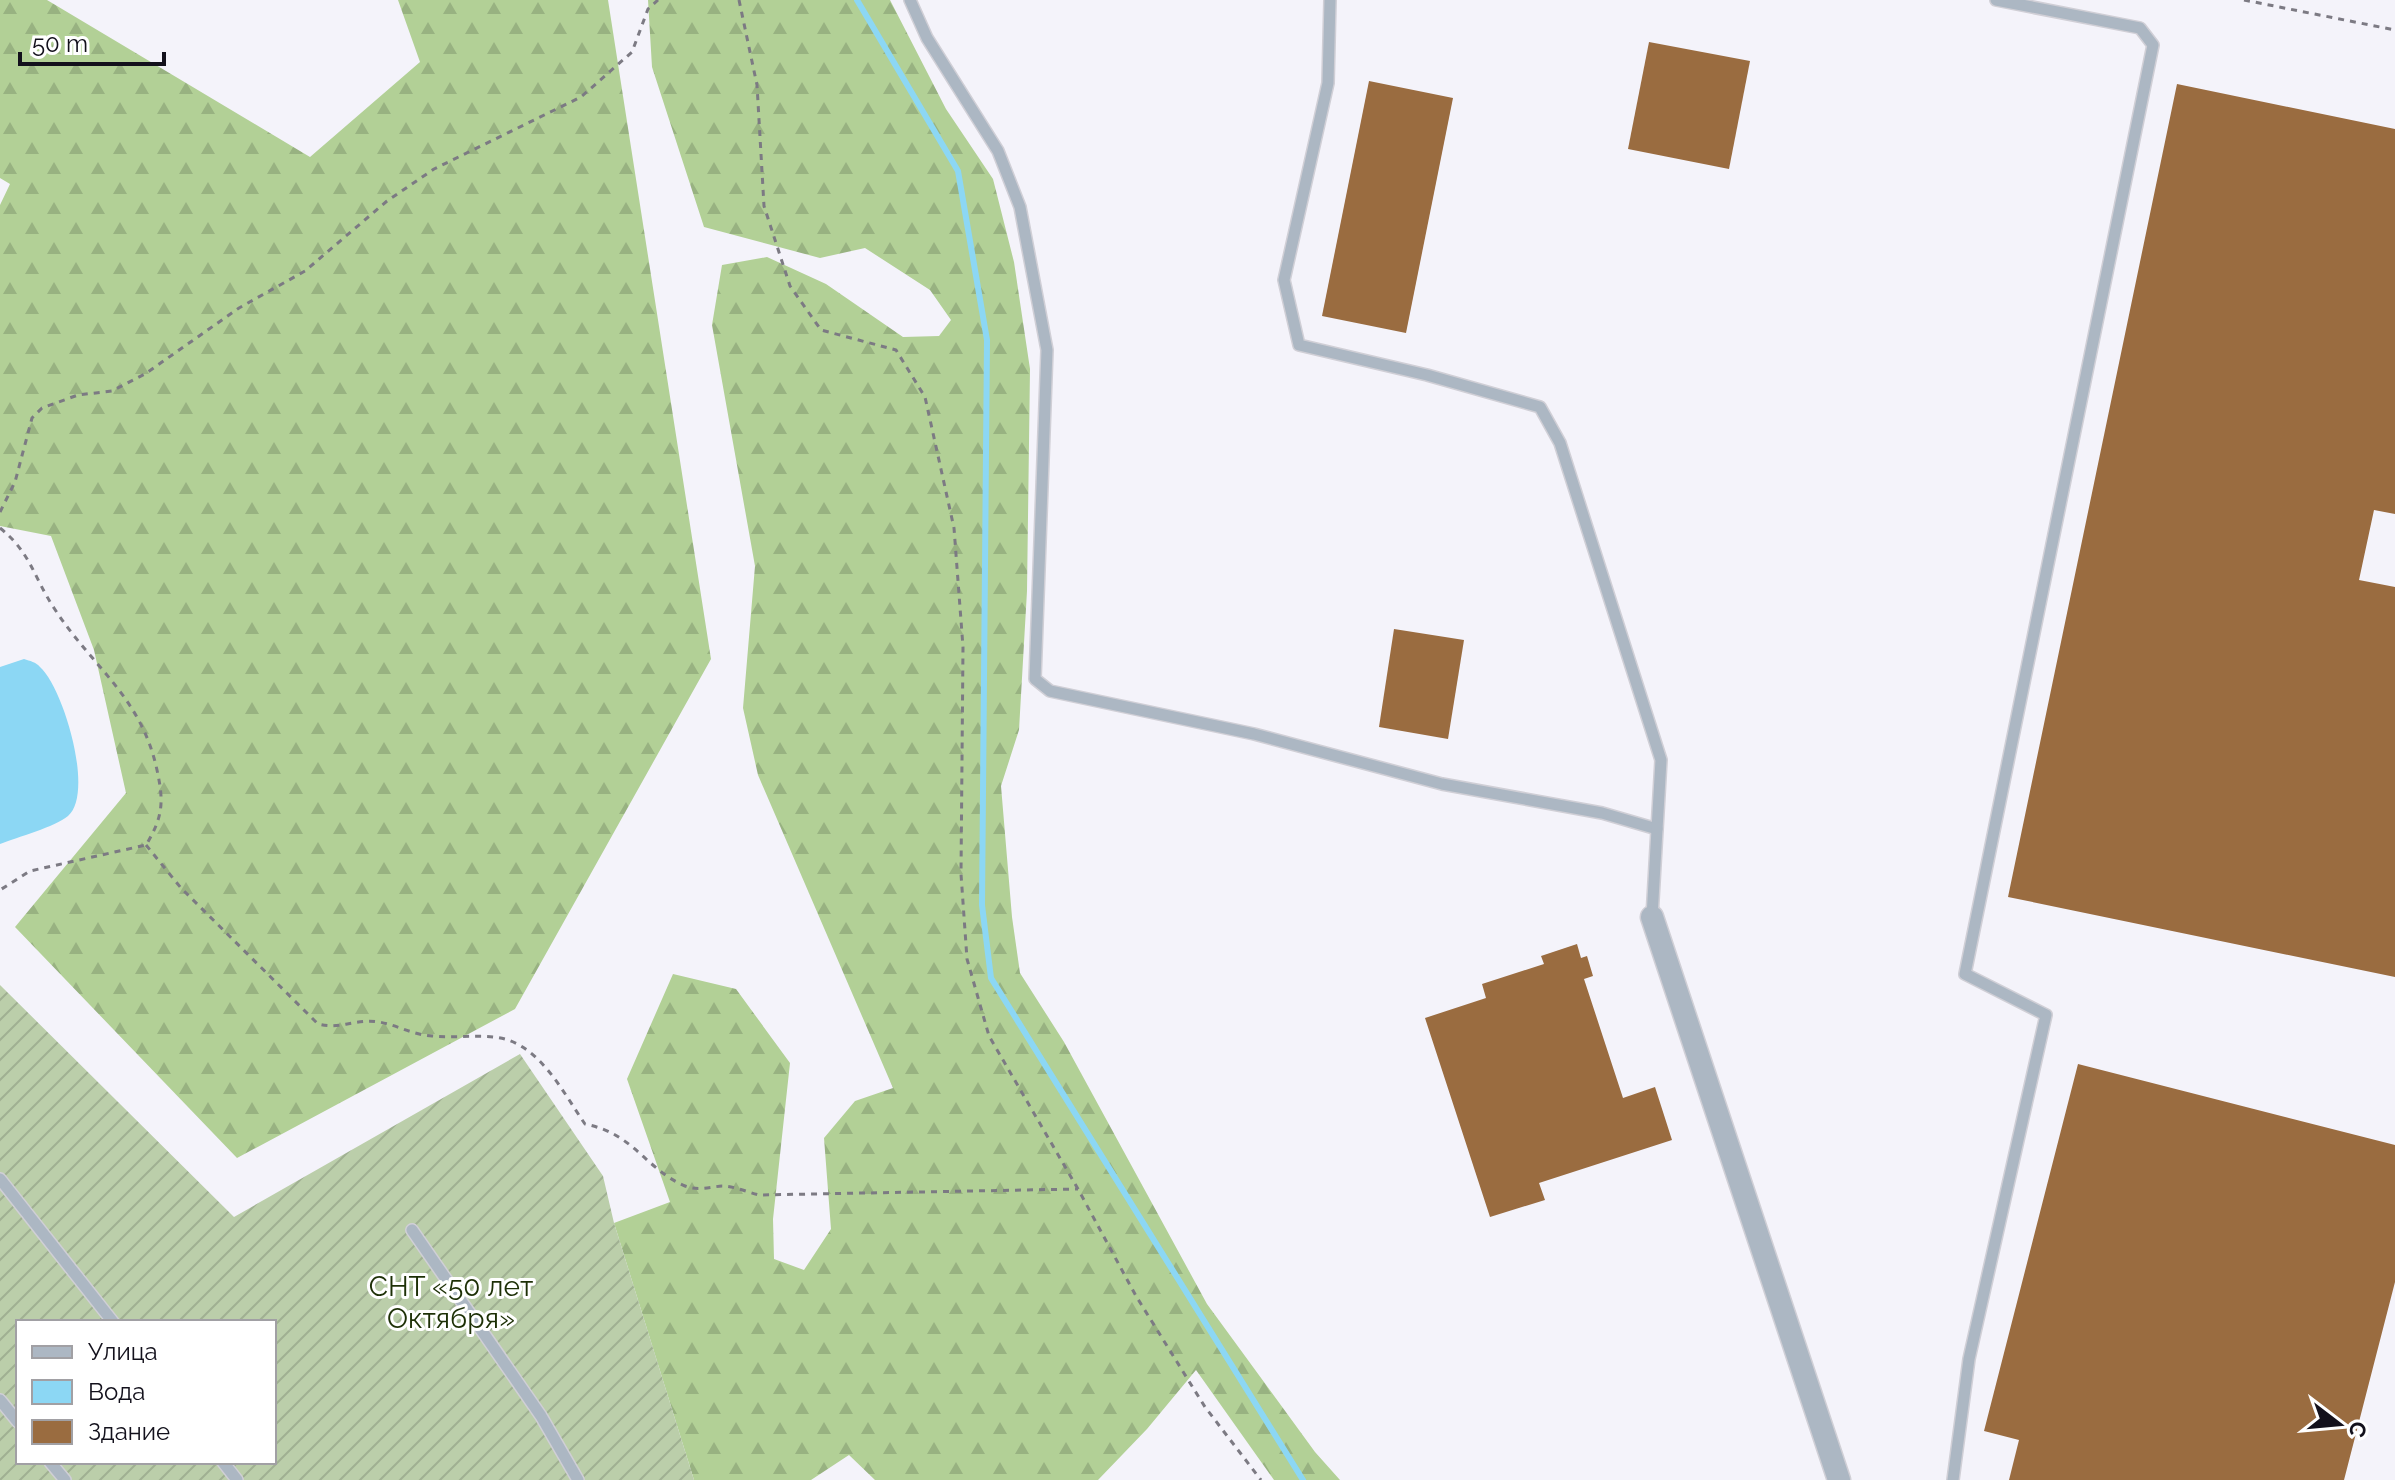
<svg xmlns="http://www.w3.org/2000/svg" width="2395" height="1480" font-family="Raleway,sans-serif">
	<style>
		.forest { fill: url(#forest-firs) }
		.garden { fill: url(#garden-furrows); fill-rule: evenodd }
		.water { fill: #8cd7f4 }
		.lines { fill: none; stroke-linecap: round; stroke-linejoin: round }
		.stream { stroke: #8cd7f4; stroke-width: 6 }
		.building { fill: #9a6c40 }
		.service-casing { stroke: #d0cfd6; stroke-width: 14 }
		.minor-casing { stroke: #d0cfd6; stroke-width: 25 }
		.path { stroke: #7c7a83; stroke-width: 3; stroke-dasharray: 6 6; stroke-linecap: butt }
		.service { stroke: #acb7c3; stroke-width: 11 }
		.minor { stroke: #acb7c3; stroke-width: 22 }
		.labels { text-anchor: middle; stroke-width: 6; stroke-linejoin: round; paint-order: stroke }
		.park-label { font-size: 28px; fill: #1d3006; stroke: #fff }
	</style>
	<defs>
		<pattern id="forest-firs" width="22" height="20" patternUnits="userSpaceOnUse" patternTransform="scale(2)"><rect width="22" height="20" fill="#b2d096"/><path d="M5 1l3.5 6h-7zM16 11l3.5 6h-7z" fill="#98b281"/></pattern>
		<pattern id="garden-furrows" width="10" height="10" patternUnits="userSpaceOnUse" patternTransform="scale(2)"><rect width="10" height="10" fill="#bbceaa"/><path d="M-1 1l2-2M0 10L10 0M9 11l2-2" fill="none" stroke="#a0b092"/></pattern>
	</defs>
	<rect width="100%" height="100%" fill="#f4f3fa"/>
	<g class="forest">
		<path d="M0,0h47l263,157 110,-95 -22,-62h210l103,659 -196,350 -278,149 -222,-231 111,-134 -32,-143 -43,-114 -51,-10v-321l10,-21 -10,-6z"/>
		<path d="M648,0h242l56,109 47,70 21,83 16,107 -3,222 -8,139 -18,56 11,131 8,56 44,69 143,262 108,148 25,28h-66l-78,-110 -49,59 -49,51h-223l-26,-25 -38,25h-117l-80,-257 56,-21 -43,-123 46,-105 63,15 54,74 -17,156 1,40 30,11 27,-41 -7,-91 31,-37 38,-13 -135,-313 -15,-67 12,-142 -43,-241 10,-60 45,-8 59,27 77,53 36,-1 12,-16 -21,-30 -65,-42 -45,10 -116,-31 -52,-160z"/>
	</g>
	<path class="garden" d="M0,985l234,232 286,-163 83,122 11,47 80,257h-694zM18,1322h256v140h-256z"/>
	<path class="water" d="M24,659c6,2 12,3 16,8 23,20 55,126 28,149 -13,11 -50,21 -68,28v-177z"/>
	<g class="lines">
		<path class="stream" d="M857,0l101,171 29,169 -5,565 9,73 312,502"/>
	</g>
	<g class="building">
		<path d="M1649,42l101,19 -21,108 -101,-20z"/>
		<path d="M1369,81l84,17 -47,235 -84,-17z"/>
		<path d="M2177,84l218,45v385l-21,-4 -15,70 36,7v390l-387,-80z"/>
		<path d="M1394,629l70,11 -16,99 -69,-12z"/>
		<path d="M1577,944l4,14 6,-2 6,20 -9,3 39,119 32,-11 17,53 -133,43 6,17 -55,17 -65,-199 61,-20 -4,-14 62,-20 -3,-8z"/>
		<path d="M2078,1064l317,81v137l-51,198h-335l10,-40 -35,-9z"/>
	</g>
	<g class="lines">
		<defs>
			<g id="service">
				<path d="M910,0l17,38 71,113 22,56 27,143 -12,329 15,12 204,43 188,50 160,29 55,16"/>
				<path d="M1330,0l-2,83 -44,197 15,65 128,30 113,32 20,36 101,317 -9,157"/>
				<path d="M0,1179l113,143"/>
				<path d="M412,1230l129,186 37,64"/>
				<path d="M0,1400l18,22"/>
				<path d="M50,1462l15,18"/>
				<path d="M223,1462l14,18"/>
				<path d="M1953,1480l16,-121 77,-344 -81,-41 188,-929 -13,-17 -144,-28"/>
			</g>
			<path id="minor" d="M1652,917l187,563"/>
		</defs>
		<use href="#service" class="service-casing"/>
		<use href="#minor" class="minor-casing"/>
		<g class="path">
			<path d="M739,0l18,85 7,121 26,80 31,44 75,20 29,47 29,131 9,119 -2,227 6,85 22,77 89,153 58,107 69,111 56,73"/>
			<path d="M2244,0l151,30"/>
			<path d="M0,512l15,-30 17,-64 10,-10 36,-13 34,-4 33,-17 94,-66 66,-37 82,-70 47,-32 147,-72 51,-45 16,-43 10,-9"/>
			<path d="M0,528c31,25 33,48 54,80 38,59 87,88 103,162 7,32 6,47 -11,75l-116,26 -30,19"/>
			<path d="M146,845l35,43 137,136c22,6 39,-6 61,-2 18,3 34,13 53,14 21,2 42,-1 62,1 44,4 68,54 91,87 50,10 60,45 100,62 12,5 25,1 37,0 12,0 25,6 37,9l319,-6"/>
		</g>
		<use href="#service" class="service"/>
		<use href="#minor" class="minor"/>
	</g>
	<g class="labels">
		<g class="park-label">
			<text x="451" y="1296">СНТ «50 лет<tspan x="451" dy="32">Октября»</tspan></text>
		</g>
	</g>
	<rect x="16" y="1320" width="260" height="144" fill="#ffffff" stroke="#a1a0a4" stroke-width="2"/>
	<rect x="32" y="1346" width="40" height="12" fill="#acb7c3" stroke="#a1a0a4" stroke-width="2"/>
	<text x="88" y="1360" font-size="24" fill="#13111c">Улица</text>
	<rect x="32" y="1380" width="40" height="24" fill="#8cd7f4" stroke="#a1a0a4" stroke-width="2"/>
	<text x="88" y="1400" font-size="24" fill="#13111c">Вода</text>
	<rect x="32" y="1420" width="40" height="24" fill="#9a6c40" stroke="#a1a0a4" stroke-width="2"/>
	<text x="88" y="1440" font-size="24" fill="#13111c">Здание</text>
	<g transform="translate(2339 1424) rotate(106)" stroke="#ffffff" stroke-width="6" paint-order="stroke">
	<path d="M0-6L14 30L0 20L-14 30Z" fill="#13111c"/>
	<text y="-12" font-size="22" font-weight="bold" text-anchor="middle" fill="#13111c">С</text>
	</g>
	<path d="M20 52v12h144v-12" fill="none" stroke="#13111c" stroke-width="4"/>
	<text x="32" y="52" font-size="24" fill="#13111c" stroke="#ffffff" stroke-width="6" paint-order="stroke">50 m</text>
</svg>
